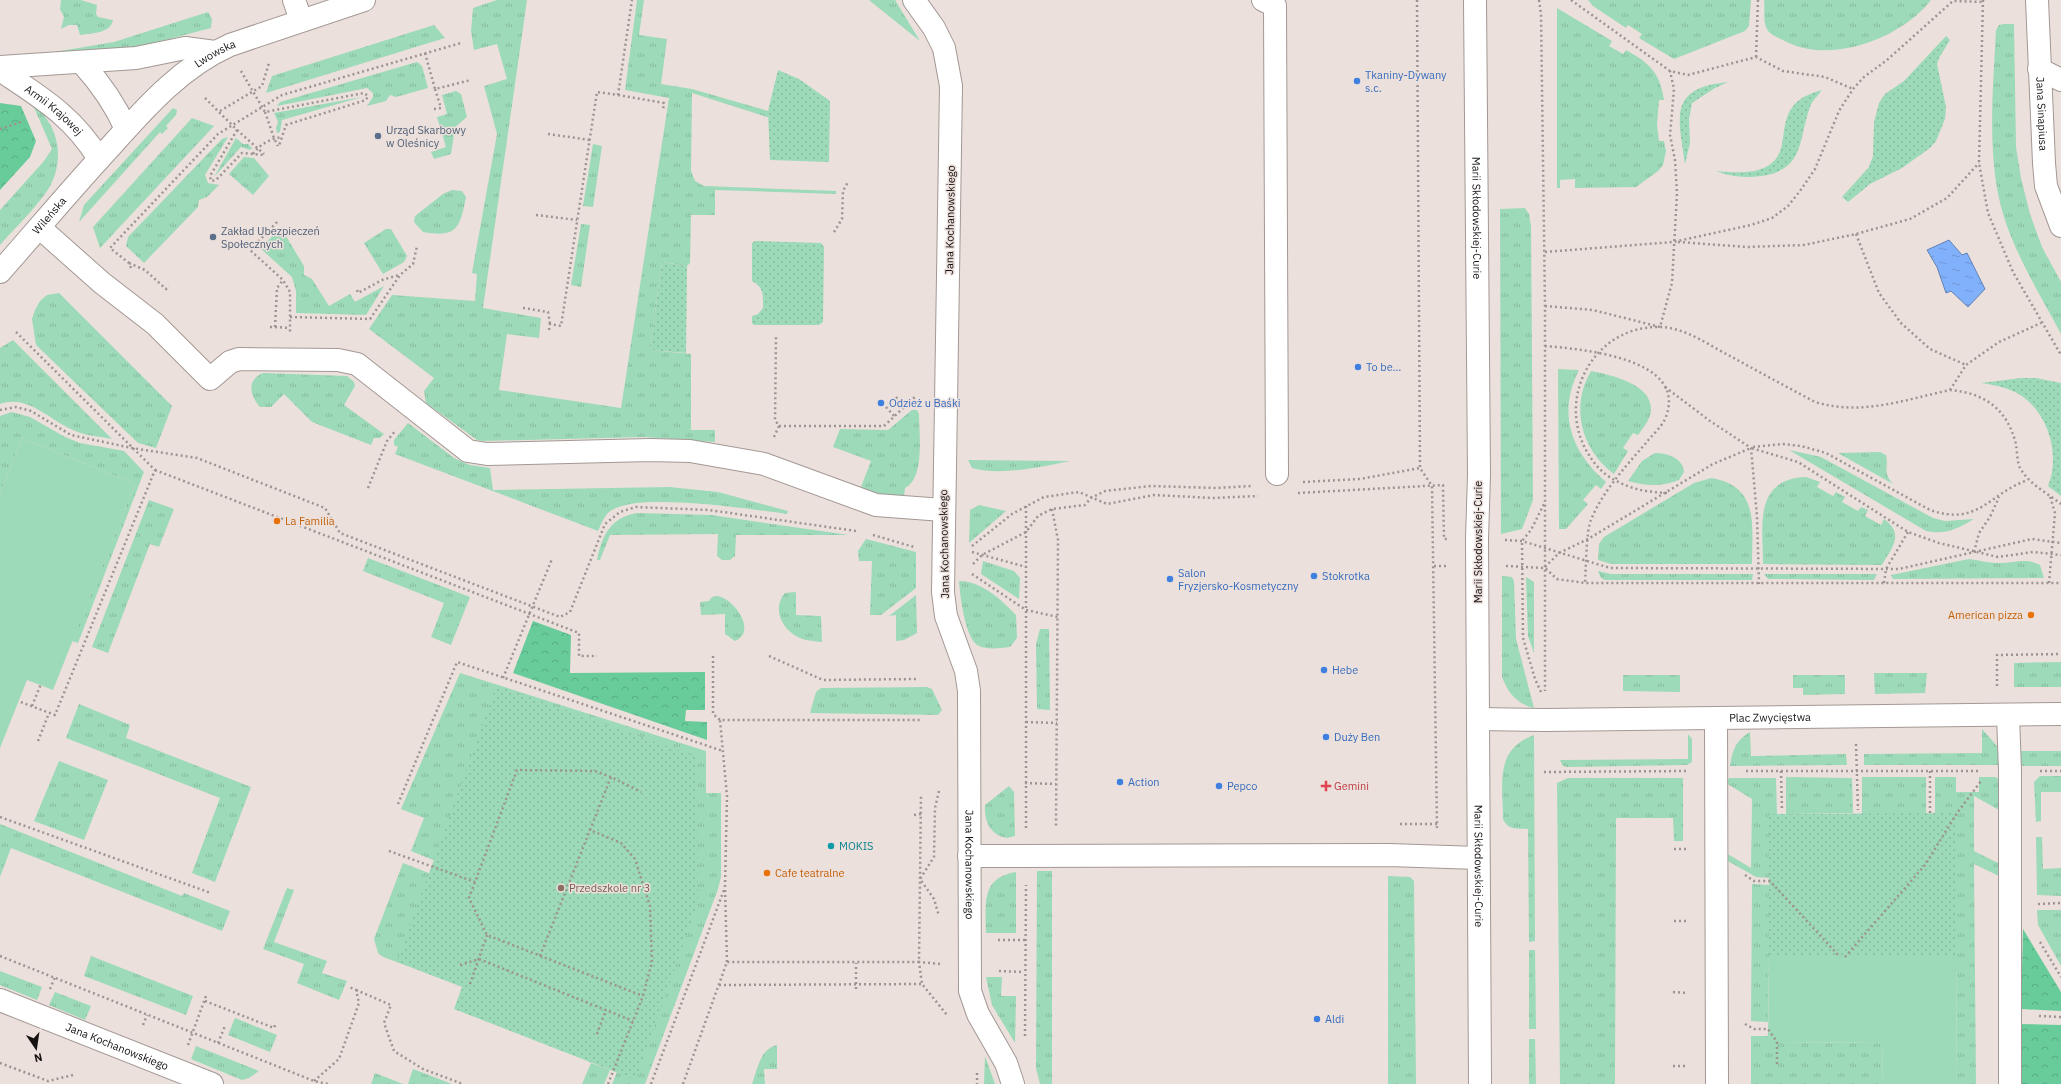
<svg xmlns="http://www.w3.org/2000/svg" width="2061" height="1084" font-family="'IBM Plex Sans',sans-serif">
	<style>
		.grass { fill: url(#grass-tufts) }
		.forest { fill: url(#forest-crowns) }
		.park { fill: url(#park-dots) }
		.pitch { fill: #9ddab9 }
		.water { fill: url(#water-ripples); stroke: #6281b5 }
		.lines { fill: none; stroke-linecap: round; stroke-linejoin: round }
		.minor-casing { stroke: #a39894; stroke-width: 24 }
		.path { stroke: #9d9491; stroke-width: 2.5; stroke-dasharray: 2 3; stroke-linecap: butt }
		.minor { stroke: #fff; stroke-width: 22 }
		.shop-dot { fill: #3f7fe0; stroke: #ece0dc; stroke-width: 1.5 }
		.service-dot { fill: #5c6f8a; stroke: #ece0dc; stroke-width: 1.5 }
		.food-dot { fill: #e8710a; stroke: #ece0dc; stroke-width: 1.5 }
		.health-dot { fill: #e0444e; stroke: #ece0dc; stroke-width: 1.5 }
		.culture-dot { fill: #0f9aa8; stroke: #ece0dc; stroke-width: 1.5 }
		.education-dot { fill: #8d6e63; stroke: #ece0dc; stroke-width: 1.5 }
		.labels { text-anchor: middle; stroke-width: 3; stroke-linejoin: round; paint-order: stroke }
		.street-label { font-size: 11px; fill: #161211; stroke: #ece0dc }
		.shop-label { font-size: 11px; fill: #366cbe; stroke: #ece0dc; text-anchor: start }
		.service-label { font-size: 11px; fill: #4e5e75; stroke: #ece0dc; text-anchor: start }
		.food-label { font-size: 11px; fill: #c56008; stroke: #ece0dc; text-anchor: start }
		.health-label { font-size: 11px; fill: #be3a42; stroke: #ece0dc; text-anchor: start }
		.culture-label { font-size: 11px; fill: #0d838f; stroke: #ece0dc; text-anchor: start }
		.education-label { font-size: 11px; fill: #785e54; stroke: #ece0dc; text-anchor: start }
	</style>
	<defs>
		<pattern id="grass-tufts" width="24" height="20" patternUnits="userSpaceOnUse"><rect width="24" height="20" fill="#9ddab9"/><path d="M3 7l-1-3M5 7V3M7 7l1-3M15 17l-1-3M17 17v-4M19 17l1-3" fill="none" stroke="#86ba9e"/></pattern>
		<pattern id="forest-crowns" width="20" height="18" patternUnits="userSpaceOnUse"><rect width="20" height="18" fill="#68cb9a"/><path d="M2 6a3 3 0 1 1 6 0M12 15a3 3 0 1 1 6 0" fill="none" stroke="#59ad84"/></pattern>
		<pattern id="park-dots" width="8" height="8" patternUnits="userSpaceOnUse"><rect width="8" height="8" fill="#9ddab9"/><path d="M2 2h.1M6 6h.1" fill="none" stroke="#86ba9e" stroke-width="1.8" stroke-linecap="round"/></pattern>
		<pattern id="water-ripples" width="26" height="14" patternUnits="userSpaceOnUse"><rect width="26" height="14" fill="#82b1fb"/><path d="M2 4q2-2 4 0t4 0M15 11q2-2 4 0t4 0" fill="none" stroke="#7097d6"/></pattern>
	</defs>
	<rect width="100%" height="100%" fill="#ece0dc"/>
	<g class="grass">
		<path d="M61,0h20l16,5 -1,9 2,3 15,3c-3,14 -21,13 -33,15l-3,-10h-8l-8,4 3,-12 -4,-8z"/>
		<path d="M497,0h30l-44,308 58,10 -2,20 -32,-4 -8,56 122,18 48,-310 -44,-8 12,-90h7l-5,35 28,4 -6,45 31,5 76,22 2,7 -78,-25 -1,78 4,10 9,5 132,5v3l-121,-4v25h-24l-1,48 -3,3 -25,-4 -12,88 41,4v76h24v12l-71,-5 -161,4 -6,-1 -51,-37 -2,-12 10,-13 -65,-49 23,-34 83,6 2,-27 -5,-1 25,-139 -13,-48 23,-7 -10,-35 -23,6 -3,-19 2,-23z"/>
		<path d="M869,0h26l25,41 -50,-40z"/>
		<path d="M1588,0h163l-2,26 -4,5 -71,28 -35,-21 3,-4 -14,-9 -2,3 -33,-22z"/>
		<path d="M1764,0h167c-30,39 -103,66 -148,40 -6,-3 -15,-6 -17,-13 -3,-7 -1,-19 -2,-27z"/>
		<path d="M1557,8l55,33 -3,5 14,8 3,-4c23,13 34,22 38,50h-5l-2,25 2,16h5l2,10 -3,14 -5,6 -22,16 -61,1v-9l-15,1v8h-3z"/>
		<path d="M208,12l4,7 -1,9 -80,21 -83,4 66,-11z"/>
		<path d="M2004,24h10l2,123 5,31 9,36 12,33 19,35v52c-20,-38 -44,-76 -57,-117 -18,-57 -11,-128 -8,-187l3,-5z"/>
		<path d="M434,25l11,13 -179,55 6,-17z"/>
		<path d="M417,62l5,4 6,22 -32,9 -6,-2 -4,6 -19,5 6,-9v-4l-6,-5 -90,18 3,-4z"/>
		<path d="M456,91l5,3 6,23 -12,10 -4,27 -17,5 -3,-7 15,-5 -9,-30 10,-3 -5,-19z"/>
		<path d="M362,97l-80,23 -2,12 -3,1 -1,-5 2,-6 -4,-9z"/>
		<path d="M33,105c27,20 33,58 14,86 -13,19 -32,37 -47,54v-35l44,-49 8,-12z"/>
		<path d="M173,108l4,2 -1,5 -10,11 2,2 -6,6 -2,-2 -81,90 5,-17z"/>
		<path d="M192,118l22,8 -114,122 -7,-21z"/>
		<path d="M228,137l-23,38 3,8 11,2 -12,12 -8,3 -1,7 -54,56 -18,-17 2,-9 94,-98z"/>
		<path d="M236,138l7,6h5l4,4 -2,2 -9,-3 -27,30z"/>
		<path d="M593,144l9,2 -9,61 -10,-1z"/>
		<path d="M244,157l10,1 15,18 -16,19 -24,-21z"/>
		<path d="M452,190l10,1 4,6c-6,31 -9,41 -43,35l-9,-10 1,-6 28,-22z"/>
		<path d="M1525,208l4,6 2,12 2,274 -11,29 -21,5 -1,-325z"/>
		<path d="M581,224l9,1 -9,62 -10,-2z"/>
		<path d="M281,228l23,38v9l8,4 17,27 21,-12 5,8 29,-16 -18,29 -70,-2v-22l-4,-14 -32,-29z"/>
		<path d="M386,229h5l16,27 -3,6 -21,12 -19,-31z"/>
		<path d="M59,293l113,113 -16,42 -18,-5 -102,-98 -4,-26 3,-9 5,-9 7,-6z"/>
		<path d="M13,340l99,99c-13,-3 -27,-3 -39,-9 -24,-10 -45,-36 -73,-26v-56z"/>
		<path d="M1558,369l21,1c-22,43 -8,82 27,112l-5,7 -5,-4 -13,15 5,4 -22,25h-7z"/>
		<path d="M1591,371c20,4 62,13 60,40 -1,9 -8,17 -13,24l-5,-2 -10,15 5,3 -14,23c-33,-24 -44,-68 -23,-103z"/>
		<path d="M263,373l84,3 7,6 1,4 -11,19 40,29 -4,4h-6l-3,7 -59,-23 -28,-28 -13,13h-11c-10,-11 -14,-27 3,-34z"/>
		<path d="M912,410h5l2,4c0,20 6,64 -14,74l-1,8 -27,-2 -16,-7 10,-26 -38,-14 7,-18 48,1z"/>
		<path d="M12,412l18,5 35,20 15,6 44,8 20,21 -66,171 -6,-2 63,-157 -113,-46 -22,56v-78z"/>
		<path d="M408,423l46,35 16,7 20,3 3,22 176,-3 49,5 70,19 -1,3c-37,-5 -143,-21 -173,-5 -9,4 -12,13 -16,22l-203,-77 3,-7 -4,-2v-5z"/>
		<path d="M1789,450l32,7 112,61 12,3 29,-2c-17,10 -28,16 -48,12z"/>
		<path d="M1880,452l6,3c3,14 -4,16 7,29l-55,-31z"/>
		<path d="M1655,453c12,0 28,5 29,19l-5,8c-18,7 -32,6 -51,1l14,-20z"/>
		<path d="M968,460l102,1c-29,6 -70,15 -98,7z"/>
		<path d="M1806,477l14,5 -3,5 16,9 3,-4 9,5 -3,5 16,9 3,-4 7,3 -3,6 16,9 3,-6c21,16 8,28 -2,46l-119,-1c0,-38 -10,-85 43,-87z"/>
		<path d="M1711,478c49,8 41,48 41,86h-141l-13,-4 1,-16 5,-7 90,-54z"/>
		<path d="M149,500l25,9 -15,38 -9,-3 -42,109 -16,-6z"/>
		<path d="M979,505l27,6 -37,32 1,-33z"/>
		<path d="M637,513l74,2 138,20h-113l-1,21 -5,4h-8l-5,-4 1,-22 -108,1 -10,25h-3c5,-25 14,-43 40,-47z"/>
		<path d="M866,539l50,13v36l-35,27h-11l2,-54h-13l-1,-10z"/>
		<path d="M368,558l102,39 -19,48 -20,-8 13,-34 -81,-32z"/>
		<path d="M1969,559c9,1 19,4 28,4 15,1 29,-6 43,2l4,13 -151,1 -2,-4z"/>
		<path d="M983,561l31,10 6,7 -1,21 -38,-25z"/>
		<path d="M1598,571l13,3h142l-1,6h-147l-4,-2z"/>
		<path d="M1764,574h113l-3,6 -106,-1z"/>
		<path d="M1502,576l10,1 2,4 2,58 18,69c-17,-4 -26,-15 -32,-31z"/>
		<path d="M1526,577l8,5v71l-6,-17z"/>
		<path d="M959,581c22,0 42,18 57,34l1,23 -7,9c-10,1 -23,3 -31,-1 -14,-6 -19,-51 -20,-65z"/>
		<path d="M796,592v23l25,1 1,26c-8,-1 -15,-1 -22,-4 -17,-7 -29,-29 -15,-45z"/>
		<path d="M916,595l1,38 -13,7 -8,1v-26l-7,1z"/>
		<path d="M717,596c17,2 41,36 18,45l-10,-7v-20l-24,1 -1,-13 9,-1 3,-4z"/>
		<path d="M1040,629h9l1,81 -13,-1 -1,-65z"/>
		<path d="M2061,662v25h-47v-24z"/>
		<path d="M460,673l246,78v42h15v84l-3,12 -73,195h-33l5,-12 5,2 75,-227 -1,-40 -228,67 -57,-23 13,-33 -23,-9z"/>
		<path d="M1874,673h53l-2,20 -50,1z"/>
		<path d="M1623,675h57v17l-57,-1z"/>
		<path d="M1793,675h52v19l-42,1v-7h-10z"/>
		<path d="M927,687l5,2 10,21 -4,5 -128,-2 6,-21 5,-4z"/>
		<path d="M79,704l51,21 -4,13 125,49 -36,95 -23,-9 28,-75 -154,-60z"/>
		<path d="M1982,729l15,17 2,19h-135v-11l118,-1z"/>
		<path d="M1750,732l1,24 95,-2 1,11 -117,1c2,-15 6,-26 20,-34z"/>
		<path d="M1688,734l4,5v23l-5,3 -120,2 -4,-1 -3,-6 128,-1z"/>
		<path d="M1534,735l1,206 -6,1 -1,-113c-12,-1 -19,2 -25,-10 0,-36 -9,-69 31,-84z"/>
		<rect x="2020" y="751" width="41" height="15"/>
		<path d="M59,761l49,19 -24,60 -50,-19z"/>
		<path d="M2040,776h21v16h-20v29l-5,1 -2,-40z"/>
		<path d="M1786,777l66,1 1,35 -67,1z"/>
		<rect x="1862" y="777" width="64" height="37"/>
		<path d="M1935,777h21v15h23v-15h17l3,3v30l-25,-14v55l26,13 -1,12 -25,-12 2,220h-19l-1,-127h-187l-1,65 -17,-1 1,-137 17,1 1,-7 -14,-1 -30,-17v-7l25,15 1,-69 -26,-16 3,-5h47l1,36h-7v57l165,-58z"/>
		<path d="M1568,778h115v63h-9l-1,-23h-57l-1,266h-55l-3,-301z"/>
		<path d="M1009,786l5,6 1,44 -8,2c-17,-3 -23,-17 -22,-33z"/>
		<path d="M0,824l182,72 2,-3 46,18 -8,20 -211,-83 -11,29z"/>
		<path d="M2036,837h6l1,32 18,-1v28l-24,-1z"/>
		<path d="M403,863l64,25 -62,77 -22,-8 -5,-4 -4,-14z"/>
		<path d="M1037,871h15v213h-12l-4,-16z"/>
		<path d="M1016,872v61h-30c0,-29 -6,-55 30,-61z"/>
		<path d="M1388,876l22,1 4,4 2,203h-28z"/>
		<path d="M287,888l7,2 -20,52 53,19 -5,12 25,8 -8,19 -42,-17 7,-19 -41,-15z"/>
		<path d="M2037,910h24v56l-23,-41z"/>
		<path d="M1529,950h6l1,79h-7z"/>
		<path d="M91,956l102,40 -7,19 -102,-39z"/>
		<path d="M0,971l42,16 -5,13 -37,-15z"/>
		<path d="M986,977h16l-1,19h15l-1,47 -23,-38z"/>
		<path d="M55,992l36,14 -6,14 -36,-15z"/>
		<path d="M235,1018l42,17 -7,17 -42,-17z"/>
		<path d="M1751,1036h17v6l115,1 -1,41h-131z"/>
		<path d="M1529,1039h6l1,45h-7z"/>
		<path d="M777,1045v24h-13l1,15h-13c5,-14 8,-35 25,-39z"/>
		<path d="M196,1046l63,25 -10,7 -7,2 -51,-21z"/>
		<path d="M985,1056l10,28h-11z"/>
		<path d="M591,1063l19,7 -6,14h-22z"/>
		<path d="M413,1069l39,15h-44z"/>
		<path d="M375,1073l28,11h-32z"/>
	</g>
	<g class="forest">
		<path d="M0,103l21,3 15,35 -6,16 -30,33z"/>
		<path d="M533,621l38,14 -1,38 135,-1v38h-19l-1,11 22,1v18l-194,-67z"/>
		<path d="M2023,929l38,63v19l-40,-2z"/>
		<path d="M2020,1024l41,1v59h-41z"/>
	</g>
	<g class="park">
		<path d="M1946,36l4,4 -11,18 -2,6 9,43 -1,12 -9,22 -6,7 -28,20 -32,16 -22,18 -6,-5 27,-30 4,-11 1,-34 5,-19 6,-9 19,-13z"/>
		<path d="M778,70l21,9 31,22 -1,61 -59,-2 -2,-49z"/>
		<path d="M1728,82l-13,6 -23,15 -3,16 1,24 -5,21c-6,-47 -18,-76 43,-82z"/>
		<path d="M1821,90c-1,5 -9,10 -11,17 -12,33 -5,63 -49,69 -16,2 -30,1 -45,-5 24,2 60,6 66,-27 3,-15 2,-30 15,-42 6,-6 16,-9 24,-12z"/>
		<path d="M755,241l66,2 3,4 -1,75 -4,3h-65l-2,-2v-7l6,-2 5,-6c0,-13 1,-21 -11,-27v-38z"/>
		<path d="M662,262l25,4 -1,87 -36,-3z"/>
		<path d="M2021,378h15l25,5v113l-13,-10c13,-31 0,-76 -31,-93 -11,-6 -24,-8 -36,-10z"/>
		<path d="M497,685l200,72 1,145 -62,178 -182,-71 8,-22 -65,-25z"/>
		<path d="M1957,813l-1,144h-187v-143z"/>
	</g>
	<g class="pitch">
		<path d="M22,438l113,46 -82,206 -26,-10 -27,68v-254z"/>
		<path d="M1769,957h187l1,127h-75l1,-41 -115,-1z"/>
	</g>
	<path class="water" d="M1949,240l13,15 5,-2 18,36 -17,18 -17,-16 -5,2 -9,-26 -10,-17z"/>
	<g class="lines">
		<defs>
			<g id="minor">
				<path d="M294,0l7,20"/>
				<path id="s1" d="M914,0l20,28 10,20 7,38 -8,506 3,24 20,55 3,20 1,300 8,23 28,49 7,21"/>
				<path d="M1263,0l12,6 2,468"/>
				<path id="s2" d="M1475,0l4,474 -2,65 3,545"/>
				<path id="s3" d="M2037,0l7,163 2,23 15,40"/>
				<path d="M82,63c18,20 33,41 44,66"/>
				<path d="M0,67l136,-9 49,-10 30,4"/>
				<path d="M2039,69l22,11"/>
				<path id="s4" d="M0,70c40,27 73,46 99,89"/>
				<path d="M40,228l62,55 53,41 55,55 20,-17 9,-3 99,1 19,4 111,87 19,3 163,-4 40,1 74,13 112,41 67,5"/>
				<path id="s5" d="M0,272c37,-42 73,-85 111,-126 35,-39 70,-79 119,-101l134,-45"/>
				<path d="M2008,715l2,56v313"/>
				<path d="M1716,718l1,366"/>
				<path id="s6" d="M1479,719l66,1 516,-6"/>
				<path d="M969,856l420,-1 89,3"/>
				<path id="s7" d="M0,1000l212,84"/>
			</g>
		</defs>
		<use href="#minor" class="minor-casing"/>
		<g class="path">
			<path d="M1417,0l3,468 12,18 5,342"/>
			<path d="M1539,0l2,14 4,292v385"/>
			<path d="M1571,0l99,71 18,4 68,-18 27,14 42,6 28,12"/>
			<path d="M1983,0l-4,163 9,50 25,59 48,83"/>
			<path d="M425,53l10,36 36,-9"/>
			<path d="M1756,57l2,-57"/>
			<path d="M241,71l24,41 99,-19 4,3 -2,4 -80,25 -7,21"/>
			<path d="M618,95l46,8 -1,7"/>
			<path d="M205,98l32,32 -27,46 1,5 5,-1 26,-27 22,2"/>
			<path d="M434,109l7,-1 -6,-19"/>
			<path d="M220,111l42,-25 7,-23"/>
			<path d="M265,112l9,26 4,8"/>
			<path d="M0,129l24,-8"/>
			<path d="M237,130l27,24"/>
			<path d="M548,134l42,6"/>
			<path d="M253,154c7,-10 17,-15 29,-17"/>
			<path d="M536,215l41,5"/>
			<path d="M277,222l-27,28 33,30 7,12v40"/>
			<path d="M834,232l8,-13 1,-28 5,-9"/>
			<path d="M1856,234l23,59 22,30 29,26 36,16"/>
			<path d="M1678,242l69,5 57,-2 52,-11 54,-15 37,-21 32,-35"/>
			<path d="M1545,252l128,-10 78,-17 21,-7 16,-12 12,-15 15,-22 24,-58 14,-22 11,-12 23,-17 66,-59 31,1"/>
			<path d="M129,263l16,7 21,19 3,-3"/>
			<path d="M131,268l-2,-5 -19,-15 108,-114 64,-39 179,-52"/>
			<path d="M357,290l1,3 24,-13 17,-5"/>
			<path d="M1545,306l48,4 67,17 12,-44 5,-90 -2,-33 -5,-25 4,-46 -4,-18"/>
			<path d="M523,308l25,4 2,12"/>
			<path d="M290,317l80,2 30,-44 13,-11 4,-18"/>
			<path d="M270,327h5l2,-39 6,-8"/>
			<path d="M275,327l15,1"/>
			<path d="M549,330l1,-6 11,2 36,-234 21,3 14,-95"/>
			<path d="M16,332l139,138 -100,245 -37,-14"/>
			<path d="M1545,346c36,3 146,12 120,73 -4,9 -14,17 -19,24 -20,23 -44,49 -55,77 -5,11 -5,49 -6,63"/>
			<path d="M1665,387l45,34 41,27 6,68 2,68"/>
			<path d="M1950,390l16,-25 33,-23 42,-19"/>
			<path d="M896,397l9,10"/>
			<path d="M886,407l9,10"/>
			<path d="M0,410l16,-3 15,4 40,24 61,13 65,10 128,50 15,25 220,84 10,-5 35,-88 15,-12 16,-5 73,3 147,21"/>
			<path d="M779,426h105l32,-30"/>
			<path d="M774,437l5,-11 -4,-6 1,-84"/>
			<path d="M1753,447l29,-3 19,2 25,7 104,57c49,17 59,-17 98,-30"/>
			<path d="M155,470l424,163v23h18"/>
			<path d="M1303,482l57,-3 60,-11"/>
			<path d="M368,488l19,-47 9,-11"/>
			<path d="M1298,493l145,-8 1,54h4"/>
			<path d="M1667,493c-19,-1 -35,-3 -52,-13 -11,-5 -20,-15 -26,-25 -35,-55 4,-129 70,-128 26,0 51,19 73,30 27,15 55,30 83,45 46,14 89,-2 135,-12 35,3 57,19 66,54 1,7 1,17 4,24 9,16 27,25 41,36"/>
			<path d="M1052,509l6,31 -2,286"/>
			<path d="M873,535l41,12"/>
			<path d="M1505,540l17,1 88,27 289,1 133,-30 29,4"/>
			<path d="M972,546l40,-32 32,-17 35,-5 28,12 47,-9 59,3 45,-2"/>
			<path d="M972,552l54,15"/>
			<path d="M1974,552l5,-19 11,-16 9,-20"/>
			<path d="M973,564l9,-9 44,-23 12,-16 14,-7 33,-4 6,-7 14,-7 46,-5 65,2 35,-2"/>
			<path d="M1434,566h15"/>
			<path d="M1506,566l39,2 12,11 28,4h476"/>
			<path d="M1545,567l14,-14 29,-14 125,-75 38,-16 47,14 110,70 31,11 59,14 35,-5 28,3"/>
			<path d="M972,574l54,36 32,7"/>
			<path d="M1884,583l2,-14 22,-37"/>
			<path d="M2049,583l6,-70 -5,-17"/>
			<path d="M713,656v58l7,6"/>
			<path d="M769,656l54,24 95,-1"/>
			<path d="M503,678l49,-119"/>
			<path d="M1997,686v-31l64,-1"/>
			<path d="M1541,692l-6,-13 -12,-41 -1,-97 9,-11 14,-28"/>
			<path d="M32,706l9,-22"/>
			<path d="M1026,722l31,1"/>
			<path d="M38,741l11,-28"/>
			<path d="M1856,744l2,66"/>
			<path d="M1746,771h235"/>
			<path d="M1781,771l1,40"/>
			<path d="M2040,771h21"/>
			<path d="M1544,772l144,-1"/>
			<path d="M611,777l-16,-6 -78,-1 -48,128 18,37 156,61"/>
			<path d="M1025,783l31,1"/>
			<path d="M939,791l-4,17 -1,49 -14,22 14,20 5,17"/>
			<path d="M398,804l59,-142 266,89"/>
			<path d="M1930,813v-42"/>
			<path d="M914,815l7,-1"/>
			<path d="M0,817l211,76"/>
			<path d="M1400,824h37"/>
			<path d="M1026,828v-322"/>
			<path d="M1674,849h13"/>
			<path d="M389,851l86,31"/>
			<path d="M1745,875l9,6h16l70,76"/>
			<path d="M2038,904l23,-1"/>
			<path d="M1674,921h13"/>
			<path d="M998,940h28"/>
			<path d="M2040,942l21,35"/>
			<path d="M0,956l314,125 14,3"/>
			<path d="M540,956l50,-126"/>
			<path d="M1845,957l80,-92 32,-52 24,-32"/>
			<path d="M727,962l-2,-75 2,-91 -7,-76h201"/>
			<path d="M940,964l-21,-2 3,22 25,31"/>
			<path d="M460,965l19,-6 154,62"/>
			<path d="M999,971l25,1"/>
			<path d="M470,984l17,-49"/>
			<path d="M719,985l203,-1"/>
			<path d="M50,989l5,-12"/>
			<path d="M856,989v-26"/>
			<path d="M356,990l35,15 -7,18 10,28 29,18 40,15"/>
			<path d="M1673,992l15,1"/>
			<path d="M205,1001l69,27 2,-5"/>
			<path d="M2039,1016l22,1"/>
			<path d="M1745,1024l9,5h14l9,13v25"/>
			<path d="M143,1025l4,-10"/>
			<path d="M597,1034l9,-24"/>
			<path d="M1025,1036l1,-151"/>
			<path d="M218,1043l7,-17"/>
			<path d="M188,1045l18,-49"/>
			<path d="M0,1063l48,18 25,-6"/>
			<path d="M1673,1066h15"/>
			<path d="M977,1073v11"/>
			<path d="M314,1081l25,-22 20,-56 -3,-13 -7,-3"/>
			<path d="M608,1084l35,-88 9,-34 -2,-56 -15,-47 -14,-16 -31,-13 21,-53 30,15"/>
			<path d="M651,1084l73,-194"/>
			<path d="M683,1084l44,-122h192l2,-166"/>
		</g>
		<use href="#minor" class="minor"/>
	</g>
	<g class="shop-dot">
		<circle cx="1357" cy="81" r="4"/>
		<circle cx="1358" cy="367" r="4"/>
		<circle cx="881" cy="403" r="4"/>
		<circle cx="1314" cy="576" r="4"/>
		<circle cx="1170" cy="579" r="4"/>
		<circle cx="1324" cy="670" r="4"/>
		<circle cx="1326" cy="737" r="4"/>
		<circle cx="1120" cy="782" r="4"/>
		<circle cx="1219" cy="786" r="4"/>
		<circle cx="1317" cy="1019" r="4"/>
	</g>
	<g class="service-dot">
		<circle cx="378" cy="136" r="4"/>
		<circle cx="213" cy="237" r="4"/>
	</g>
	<g class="food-dot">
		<circle cx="277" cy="521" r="4"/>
		<circle cx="2031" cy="615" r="4"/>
		<circle cx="767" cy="873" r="4"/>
	</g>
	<path class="health-dot" d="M1324 780h4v4h4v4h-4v4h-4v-4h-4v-4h4z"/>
	<circle class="culture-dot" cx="831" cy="846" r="4"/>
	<circle class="education-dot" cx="561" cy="888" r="4"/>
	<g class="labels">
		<g class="street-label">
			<text dy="4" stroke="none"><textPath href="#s5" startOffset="308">Lwowska</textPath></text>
			<text dy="4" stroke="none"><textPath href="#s4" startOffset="67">Armii Krajowej</textPath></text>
			<text dy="4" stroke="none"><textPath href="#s3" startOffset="114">Jana Sinapiusa</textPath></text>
			<text dy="4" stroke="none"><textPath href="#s5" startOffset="75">Wileńska</textPath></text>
			<text dy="4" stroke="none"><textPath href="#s2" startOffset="218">Marii Skłodowskiej-Curie</textPath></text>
			<text transform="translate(950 220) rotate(-89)" y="4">Jana Kochanowskiego</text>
			<text transform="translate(1478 542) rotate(-90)" y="4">Marii Skłodowskiej-Curie</text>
			<text transform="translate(944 544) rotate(-91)" y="4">Jana Kochanowskiego</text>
			<text dy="4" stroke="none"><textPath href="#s6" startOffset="291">Plac Zwycięstwa</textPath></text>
			<text dy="4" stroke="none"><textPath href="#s1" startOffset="878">Jana Kochanowskiego</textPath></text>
			<text dy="4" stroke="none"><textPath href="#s2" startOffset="866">Marii Skłodowskiej-Curie</textPath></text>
			<text dy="4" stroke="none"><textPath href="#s7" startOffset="126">Jana Kochanowskiego</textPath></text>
		</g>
		<g class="shop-label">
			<text x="1365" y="79">Tkaniny-Dywany<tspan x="1365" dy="13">s.c.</tspan></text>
			<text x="1366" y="371">To be…</text>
			<text x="889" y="407">Odzież u Baśki</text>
			<text x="1178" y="577">Salon<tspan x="1178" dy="13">Fryzjersko-Kosmetyczny</tspan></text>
			<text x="1322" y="580">Stokrotka</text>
			<text x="1332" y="674">Hebe</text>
			<text x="1334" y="741">Duży Ben</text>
			<text x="1128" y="786">Action</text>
			<text x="1227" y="790">Pepco</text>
			<text x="1325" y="1023">Aldi</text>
		</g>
		<g class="service-label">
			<text x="386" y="134">Urząd Skarbowy<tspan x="386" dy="13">w Oleśnicy</tspan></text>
			<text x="221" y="235">Zakład Ubezpieczeń<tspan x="221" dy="13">Społecznych</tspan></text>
		</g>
		<g class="food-label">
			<text x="285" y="525">La Familia</text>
			<text x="2023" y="619" text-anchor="end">American pizza</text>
			<text x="775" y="877">Cafe teatralne</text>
		</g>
		<g class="health-label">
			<text x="1334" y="790">Gemini</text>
		</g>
		<g class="culture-label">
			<text x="839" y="850">MOKIS</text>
		</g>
		<g class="education-label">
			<text x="569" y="892">Przedszkole nr 3</text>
		</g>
	</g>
	<g transform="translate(36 1048) rotate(167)" stroke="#ece0dc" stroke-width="3" paint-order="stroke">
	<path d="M0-3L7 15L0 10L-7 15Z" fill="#161211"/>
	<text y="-6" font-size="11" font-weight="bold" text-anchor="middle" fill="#161211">N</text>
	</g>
</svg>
